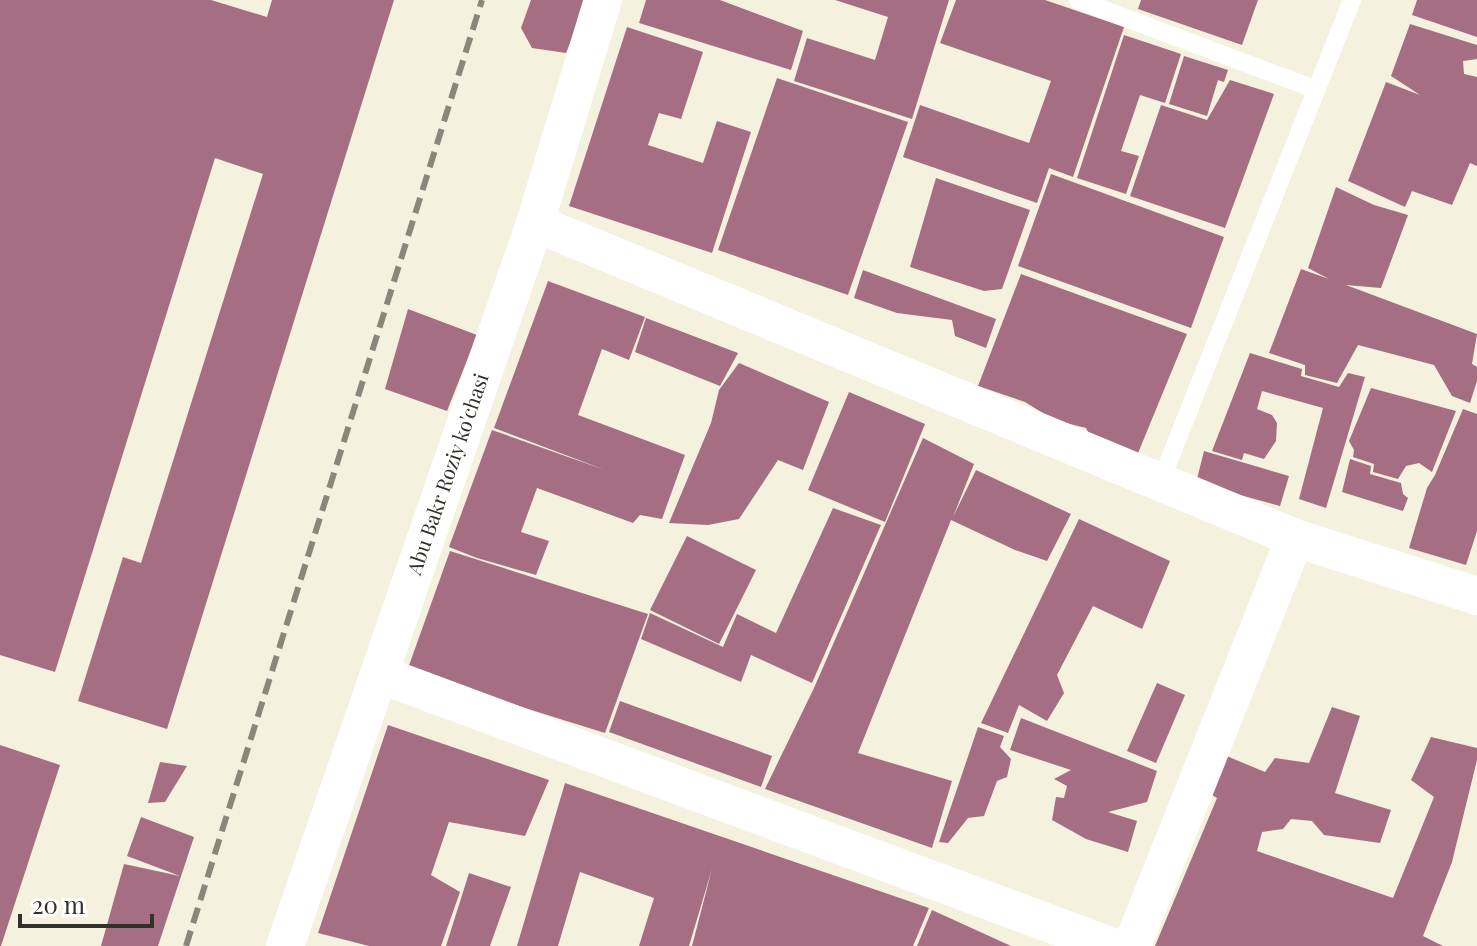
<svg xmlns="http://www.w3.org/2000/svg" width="1477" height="946" font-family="'Playfair Display',serif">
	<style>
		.building { fill: #a66e83 }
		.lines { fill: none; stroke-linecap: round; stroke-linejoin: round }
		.lane { stroke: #fff; stroke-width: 18 }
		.street { stroke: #fff; stroke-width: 38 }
		.rail { stroke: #89877b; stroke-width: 6; stroke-dasharray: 16 8; stroke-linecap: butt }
		.labels { text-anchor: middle; stroke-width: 7; stroke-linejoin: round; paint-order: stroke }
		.street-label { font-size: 20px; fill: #313029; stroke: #fff }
	</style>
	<rect width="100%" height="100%" fill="#f4f1df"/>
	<g class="building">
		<path d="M0,0h211l56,17 5,-17h122l-227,729 -89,-28 45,-144 18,6 122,-389 -48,-16 -160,514 -55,-17z"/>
		<path d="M531,0h57l-22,53 -34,-5 -11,-20z"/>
		<path d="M646,0h74l83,31 -12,39 -152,-47z"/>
		<path d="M835,0h114l-37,119 -118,-38 13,-43 68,22 13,-43z"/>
		<path d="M956,0h89l79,27 -51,150 -24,-9 -12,35 -134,-46 17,-52 109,38 22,-62 -111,-38z"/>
		<path d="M1141,0h117l-16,45 -104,-36z"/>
		<path d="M1417,0h60v37l-65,-22z"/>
		<path d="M1410,24l67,21v14l-14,2 1,13 13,3v89l-7,-3 -18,42 -40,-14 -7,16 -57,-26 38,-99 34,13 -29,-19z"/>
		<path d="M627,27l76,25 -22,67 -22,-6 -11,32 55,18 14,-42 34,11 -39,121 -143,-47z"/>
		<path d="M1124,35l57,19 -16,49 -25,-8 -19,56 18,5 -13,38 -49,-16z"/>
		<path d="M1184,56l44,14 -4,12 -6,-2 -11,36 -38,-12z"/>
		<path d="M777,78l131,44 -60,173 -130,-45z"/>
		<path d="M1230,80l44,14 -49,134 -95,-32 31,-91 46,15z"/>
		<path d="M1051,174l173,63 -33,91 -173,-62z"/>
		<path d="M936,178l94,32 -28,79 -18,2 -74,-24z"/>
		<path d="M1336,187l38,18 34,10 -27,73 -35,-3 131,49 -5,30 5,3v14l-7,22 -18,-7 -18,-31 -76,-20 -21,38 -32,-8v-10l-36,-12 32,-84 28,10 -21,-11z"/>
		<path d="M863,270l133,49 -10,29 -31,-12 -3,-16 -55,-7 -43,-15z"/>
		<path d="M1021,274l166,60 -51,124 -40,-10 -10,-20 -32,-8 -29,-18 -47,-16z"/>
		<path d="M548,281l97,36 -16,43 -27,-11 -24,66 107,40 -23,64 -22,-4 -7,8 -96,-35 -16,44 28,9 -13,34 -59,-17 -28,-11 43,-117 113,40 -111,-42z"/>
		<path d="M408,309l69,26 -30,76 -62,-22z"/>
		<path d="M646,318l92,35 -18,33 -85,-34z"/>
		<path d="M1250,353l52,16 -1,7 38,11 9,-14 17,4 -39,131 -27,-9 24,-91 -61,-17 -5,18 15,6 5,8 -1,18 -12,18 -20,-6 -2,7 -30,-9z"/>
		<path d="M739,363l90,39 -26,68 -25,-10 -39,59 -31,6 -39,-2 42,-100 8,-33z"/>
		<path d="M1371,388l85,23 -24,61 -13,-9 -13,3 -8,13 -25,-7 1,-8 -21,-7 1,-7 -5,-9z"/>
		<path d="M849,392l76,32 -40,98 -77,-32z"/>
		<path d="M1463,409l14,5v117l-11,34 -57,-17 18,-60 8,-13z"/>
		<path d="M923,438l51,26 -21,53 23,-47 95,44 -24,47 -32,-11 -64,-30 -93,233 94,28 -20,67 -167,-59 49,-101z"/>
		<path d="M1204,451l85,25 -9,30 -84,-23z"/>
		<path d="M1350,459l21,7 -1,8 31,9 2,11 5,4 -5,13 -61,-19z"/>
		<path d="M833,508l48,17 -69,158 -61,-28 -10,27 -100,-43 9,-26 73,34 14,-33 39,19z"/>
		<path d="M1079,519l91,42 -28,68 -49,-23 -36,69 7,18 -17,28 -28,-16 -11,28 -27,-10z"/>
		<path d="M687,536l69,34 -37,74 -69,-34z"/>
		<path d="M450,551l198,63 -43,119 -198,-62z"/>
		<path d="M1157,683l28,12 -29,68 -29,-12z"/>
		<path d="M620,701l152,55 -11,31 -152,-55z"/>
		<path d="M1332,707l28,9 -25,77 56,17 -11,33 -56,-8 -12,-14 -21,-2 -8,10 -21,3 -5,19 136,47 41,-101 -23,-17 20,-43 46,11v12l-25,102 -29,74 20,10h-288l62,-148 -10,-6 10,-40 48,20 10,-14 34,5z"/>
		<path d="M1021,718l136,53 -10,31 -39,10 29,9 -9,31 -42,-13 -34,-19 4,-23 8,1 3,-12 -13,-7 17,-9 -61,-20z"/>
		<path d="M388,725l161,55 -24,56 -76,-14 -18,53 29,17 -19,54h-72l-51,-13z"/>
		<path d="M978,727l26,9 -4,11 11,12 -4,18 -10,4 -13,35 -16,2 -20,25 -9,-1z"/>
		<path d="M0,745l60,20 -59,181h-1z"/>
		<path d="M160,762l27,4 -22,36 -17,1z"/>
		<path d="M565,783l364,125 -16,38h-221l20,-77 -23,77h-50l15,-48 -74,-26 -22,74h-41z"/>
		<path d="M141,817l53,20 -36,109h-57l23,-82 56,12 -53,-20z"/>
		<path d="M469,873l42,14 -21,59h-44z"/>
		<path d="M932,910l79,36h-94z"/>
	</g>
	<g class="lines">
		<g class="lane">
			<path d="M1078,0l239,90"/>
			<path d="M1160,483l192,-483"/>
		</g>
		<g class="street">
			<path d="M535,223l760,315 182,58"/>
			<path d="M379,674l731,272"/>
			<path d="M285,946l250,-723 68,-223"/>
			<path d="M1132,946l163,-408"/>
		</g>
		<path class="rail" d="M186,946l296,-946"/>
	</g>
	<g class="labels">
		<g class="street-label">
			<text transform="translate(448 474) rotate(-71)" y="7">Abu Bakr Roziy ko'chasi</text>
		</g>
	</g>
	<path d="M20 914v12h132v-12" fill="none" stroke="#313029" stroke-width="4"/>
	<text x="32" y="914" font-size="24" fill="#313029" stroke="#ffffff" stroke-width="6" paint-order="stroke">20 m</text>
</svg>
